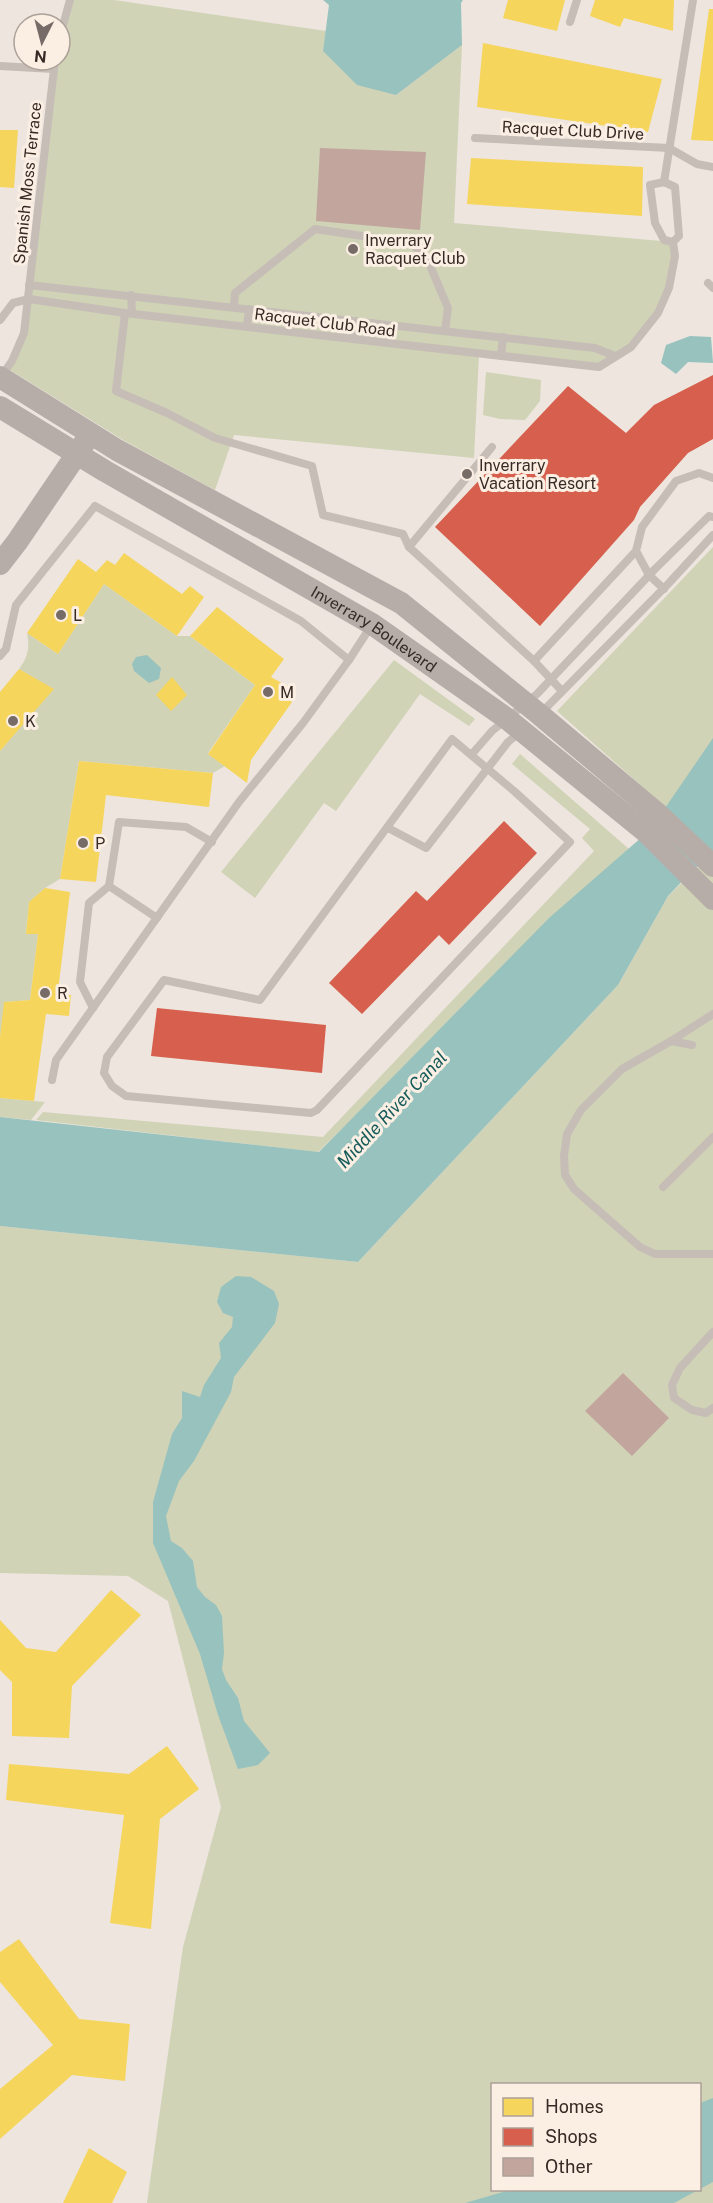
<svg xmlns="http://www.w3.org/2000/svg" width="713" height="2203" font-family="'Public Sans',sans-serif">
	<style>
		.green { fill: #d0d3b6; fill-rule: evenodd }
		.water { fill: #98c2be }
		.homes { fill: #f6d55c }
		.shops { fill: #d6604d }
		.building { fill: #c2a69e }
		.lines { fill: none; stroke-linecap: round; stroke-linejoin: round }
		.lane { stroke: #c6bdb7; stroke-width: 8 }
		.secondary { stroke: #b6ada8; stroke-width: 22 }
		.poi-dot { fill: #766b66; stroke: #fbefe4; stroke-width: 2 }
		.labels { text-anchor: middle; stroke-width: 6; stroke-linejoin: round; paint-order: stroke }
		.street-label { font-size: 16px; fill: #362a25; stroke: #fbefe4 }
		.poi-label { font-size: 16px; fill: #362a25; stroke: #fbefe4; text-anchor: start }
		.water-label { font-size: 18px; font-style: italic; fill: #175c5b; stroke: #fbefe4 }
	</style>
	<rect width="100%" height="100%" fill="#ede5de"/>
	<g class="green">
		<path d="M70,0h44l212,31 -3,20 73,44 66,-50 -8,178 219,19 2,14 -17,57 -27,34 -32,20 -120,-13 -5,104 -240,-23 -19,55 -92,-50 -116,-72 17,-35 31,-273h5v-24z"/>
		<path d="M486,372l55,8 -1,21 -15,19 -25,-1 -17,-4z"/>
		<path d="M713,547v196l-42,69 -114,-101z"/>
		<path d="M104,584l73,52h13l65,49 -47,68 17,13 -12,7 -134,-12 -19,118 -15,9 -16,14 -3,32h12l-8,66 -25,2 -5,35v-286l53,-62 -34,-20c9,-12 11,-21 8,-36l31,21z"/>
		<path d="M394,660l81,59 -6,7 -49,-32 -84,117 -12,-8 -69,95 -34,-26z"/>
		<path d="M520,754l109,95 -311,303 -282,-32 7,-8 280,25 271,-286 -12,-13 8,-9 -78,-65z"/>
		<path d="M713,853v1350h-566l36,-256 38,-140 -53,-206 -40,-25 -128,-3v-347l358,36 260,-277 50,-89zM492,2084h208v106h-208z"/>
		<path d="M0,1098l45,4 -14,18 -31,-3z"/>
	</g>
	<g class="water">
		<path d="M323,0h140l-2,3 1,42 -66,50 -39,-10 -34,-34 6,-46z"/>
		<path d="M690,336l21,1 2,26 -25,-1 -12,12 -15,-11 5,-18z"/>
		<path d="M147,655l14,13 -2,11 -10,4 -15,-12 -2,-7 4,-7z"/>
		<path d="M713,738v115l-22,19 -23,24 -50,89 -260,277 -358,-36v-109l319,35 230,-234 101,-88z"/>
		<path d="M236,1276l15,1 23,14 5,13 -4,19 -41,54 -3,15 -37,69 -15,20 -13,35 5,25 11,7 11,13 4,26 8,10 11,8 6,11 2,37 -2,16 4,11 12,18 6,23 26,32 -12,12 -20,4 -20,-54 -18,-61 -47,-111v-41l19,-68 10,-16v-27l18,6 4,-12 17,-27 -2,-15 13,-16 1,-10 -10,-4 -6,-11 4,-15z"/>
		<path d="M713,2098v84l-13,7v-86z"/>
		<path d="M510,2190h188l-24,13h-209z"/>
	</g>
	<g class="homes">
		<path d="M508,0h57l-8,31 -54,-13z"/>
		<path d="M595,0h79l-1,31 -49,-13 -4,9 -30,-11z"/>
		<path d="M709,9h4v132l-22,-1z"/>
		<path d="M483,43l179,36 -14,53 -171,-25z"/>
		<path d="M0,130h18l-4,58 -14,-1z"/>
		<path d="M471,158l172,9 -1,49 -175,-12z"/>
		<path d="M124,553l58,41 8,-8 14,11 -27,39 -73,-52 -46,70 -31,-21 51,-74 18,13 11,-12 8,5z"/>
		<path d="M217,607l67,52 -13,18 18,10 -6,9 9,6 -41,58 -4,23 -39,-29 47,-69 -65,-49z"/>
		<path d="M19,669l35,20 -54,62v-59z"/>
		<path d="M172,677l15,18 -16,16 -15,-16z"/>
		<path d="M79,761l134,12 -4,34 -103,-12 -10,87 -36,-3z"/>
		<path d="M45,888l25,4 -12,99v4h13l-2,21 -23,-2 -12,87 -34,-3v-61l4,-35 26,-2 8,-66h-12l3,-32z"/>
		<path d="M111,1590l30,25 -69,71 -3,52 -57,-2v-54l-12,-12v-50l26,28 30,4z"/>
		<path d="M167,1746l32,43 -39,30 -9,110 -41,-6 14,-108 -118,-15 3,-36 120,10z"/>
		<path d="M19,1939l60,80 51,5 -5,57 -53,-6 -72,64v-50l53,-44 -53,-63v-30z"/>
		<path d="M89,2148l38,24 -15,31h-49z"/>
	</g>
	<g class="shops">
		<path d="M713,375v64l-25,14 -48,54 -6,13 -94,106 -105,-99 133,-141 58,47 28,-28z"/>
		<path d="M504,821l33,32 -88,92 -10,-10 -77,79 -33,-31 87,-92 11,10z"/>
		<path d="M157,1008l169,17 -4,48 -171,-17z"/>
	</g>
	<g class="building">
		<path d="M320,148l106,4 -6,78 -104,-9z"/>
		<path d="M623,1373l46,45 -37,38 -47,-45z"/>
	</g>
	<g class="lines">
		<g class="lane">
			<path d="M570,22l7,-22"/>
			<path d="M60,36l10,-36"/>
			<path d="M0,66l53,3"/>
			<path d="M475,138l194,10 28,16 16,3"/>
			<path d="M664,182l29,-182"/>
			<path d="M664,182l11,5 4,49 -6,6 -9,-2 -9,-17 -5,-38z"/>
			<path d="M708,283l5,5"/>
			<path d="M29,285l566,63 20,8"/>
			<path d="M131,295l1,18"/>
			<path d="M234,307l1,-14 80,-64 95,14 16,13 22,52 -3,23"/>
			<path d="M125,313l-9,78 51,22 48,25 97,28 11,49 80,19 6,13"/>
			<path d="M0,320l13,-17 16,-4 96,14 474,54 32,-20 27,-34 11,-25 6,-32 -2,-14"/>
			<path d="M247,326l2,-17"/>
			<path d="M354,339l1,-18"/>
			<path d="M501,356l2,-19"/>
			<path d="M2,375l10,-14 12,-28 31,-273"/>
			<path d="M492,447l-83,100 125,114 102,-110"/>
			<path d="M664,589l-15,-14 -13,-24 6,-24 34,-46 23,-8 14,5"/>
			<path d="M0,656l6,-7 10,-44 79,-99 206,115 48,39 -46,63 -64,79 -183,258 -4,20"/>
			<path d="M349,660l22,-34"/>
			<path d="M534,661l28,30"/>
			<path d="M541,713l128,-130 44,-48"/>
			<path d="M452,739l62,52 56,51 -253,268 -6,3 -185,-17 -14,-10 -8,-13 3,-16 57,-77 96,20z"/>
			<path d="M472,754l20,-23 45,-37 118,-125 54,-53 4,1"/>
			<path d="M388,828l38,20 82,-106 11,-9"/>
			<path d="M157,918l-48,-32 10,-64 67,5 26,15"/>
			<path d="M93,1008l-13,-26 9,-79 20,-17"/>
			<path d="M671,1041l42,-27"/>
			<path d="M692,1045l-21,-4 -49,28 -41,41 -14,24 -3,22 1,19 9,14 66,58 15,7h58"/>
			<path d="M663,1187l50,-50"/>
			<path d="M713,1332l-33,36 -8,17 2,13 18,12 14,3 7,-5"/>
		</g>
		<g class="secondary">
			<path d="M0,377l117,73 284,153 138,111 120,101 54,51"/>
			<path id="s1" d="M0,407l105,64 267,153 134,94 140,114 67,67"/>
			<path d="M0,564l17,-22 68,-100"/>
		</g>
	</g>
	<g class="poi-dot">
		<circle cx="353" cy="249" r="6"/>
		<circle cx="467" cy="474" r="6"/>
		<circle cx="61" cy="615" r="6"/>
		<circle cx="268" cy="692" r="6"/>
		<circle cx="13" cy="721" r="6"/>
		<circle cx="83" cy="843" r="6"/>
		<circle cx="45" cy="993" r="6"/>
	</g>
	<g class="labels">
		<g class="street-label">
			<text transform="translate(573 130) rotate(3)" y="6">Racquet Club Drive</text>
			<text transform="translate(27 183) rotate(-84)" y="6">Spanish Moss Terrace</text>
			<text transform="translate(325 322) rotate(7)" y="6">Racquet Club Road</text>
			<text dy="6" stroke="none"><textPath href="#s1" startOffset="435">Inverrary Boulevard</textPath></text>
		</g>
		<g class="poi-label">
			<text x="365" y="246">Inverrary<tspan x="365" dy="18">Racquet Club</tspan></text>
			<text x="479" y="471">Inverrary<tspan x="479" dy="18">Vacation Resort</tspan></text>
			<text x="73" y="621">L</text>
			<text x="280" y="698">M</text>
			<text x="25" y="727">K</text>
			<text x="95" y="849">P</text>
			<text x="57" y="999">R</text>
		</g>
		<g class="water-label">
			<text transform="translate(392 1110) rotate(-47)" y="6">Middle River Canal</text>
		</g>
	</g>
	<rect x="491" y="2083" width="210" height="108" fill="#fbefe4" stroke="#aca098" stroke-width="1.5"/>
	<rect x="503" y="2098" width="30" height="18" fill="#f6d55c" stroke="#aca098" stroke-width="1.5"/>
	<text x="545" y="2113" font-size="18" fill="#362a25">Homes</text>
	<rect x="503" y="2128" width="30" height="18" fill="#d6604d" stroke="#aca098" stroke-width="1.5"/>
	<text x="545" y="2143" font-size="18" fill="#362a25">Shops</text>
	<rect x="503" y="2158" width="30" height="18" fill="#c2a69e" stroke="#aca098" stroke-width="1.5"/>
	<text x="545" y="2173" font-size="18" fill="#362a25">Other</text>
	<g transform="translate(42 42) rotate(186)"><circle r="28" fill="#fbefe4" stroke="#aca098" stroke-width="1.5"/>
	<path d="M0-4.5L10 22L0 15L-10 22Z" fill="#766b66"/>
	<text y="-9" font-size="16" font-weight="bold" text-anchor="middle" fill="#362a25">N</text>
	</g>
</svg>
